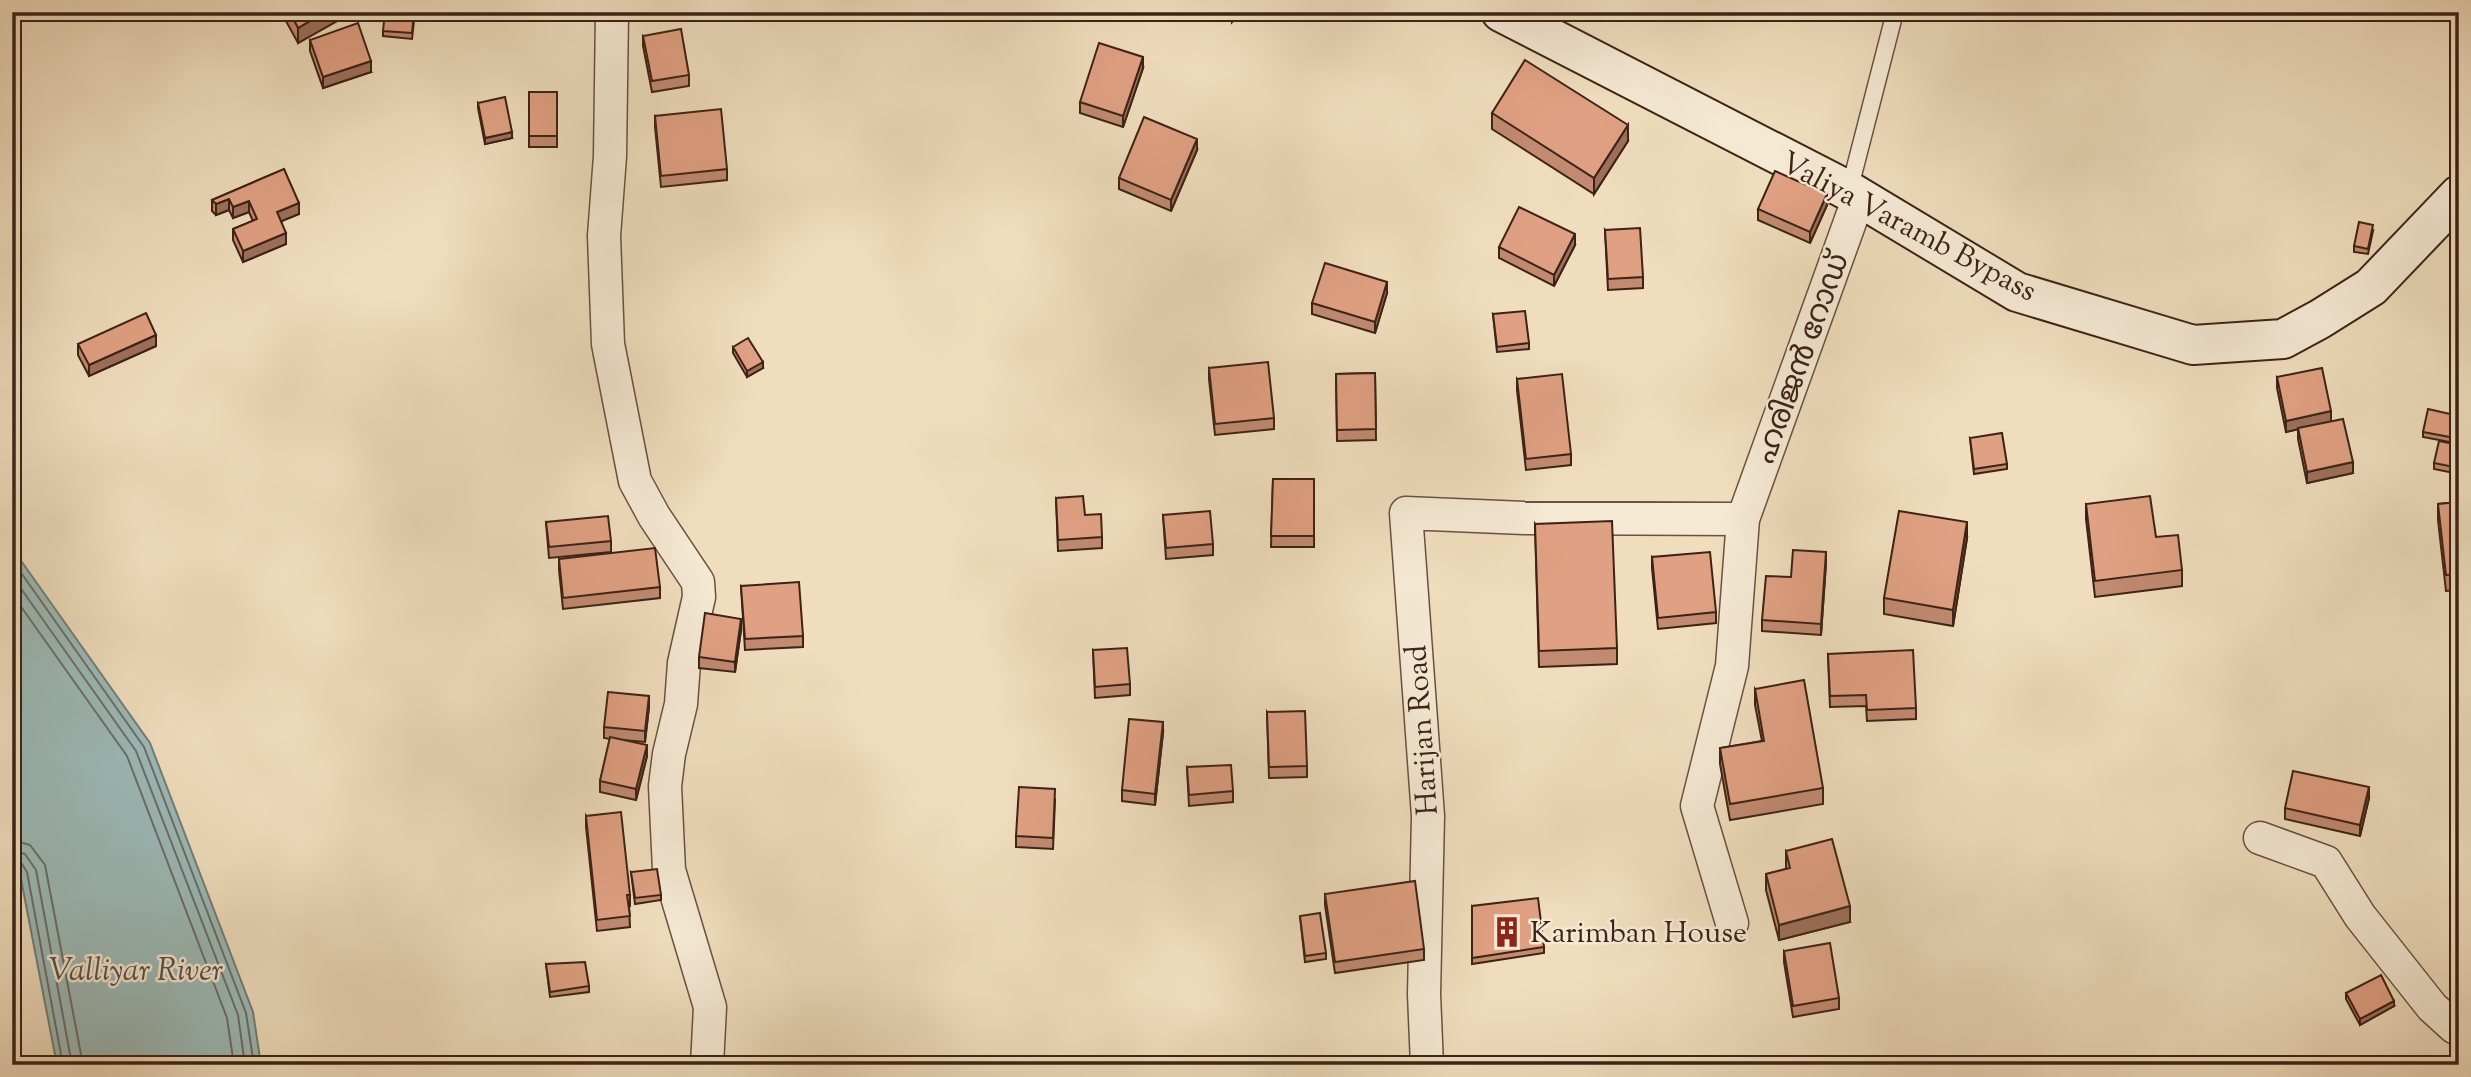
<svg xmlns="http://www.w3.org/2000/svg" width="2471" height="1077" font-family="'Sorts Mill Goudy','Noto Sans Malayalam',serif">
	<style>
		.water { fill: #9cbab8; stroke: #767d77; stroke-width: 2 }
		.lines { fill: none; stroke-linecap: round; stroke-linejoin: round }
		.shore { stroke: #6c6e67; stroke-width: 2 }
		.lane-casing { stroke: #6a5140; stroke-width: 19 }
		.street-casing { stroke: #6a5140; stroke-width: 35 }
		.secondary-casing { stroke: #3d2216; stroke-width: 42 }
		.lane { stroke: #f5e9d4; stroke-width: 16 }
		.street { stroke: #f5e9d4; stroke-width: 32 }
		.secondary { stroke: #f5e9d4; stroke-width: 38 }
		.wall { fill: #c18a71; stroke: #3d2216; stroke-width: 2 }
		.shaded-wall { fill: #9d705c; stroke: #3d2216; stroke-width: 2 }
		.building { fill: #e0a083; stroke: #3d2216; stroke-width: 2 }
		.labels { text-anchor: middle; stroke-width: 5; stroke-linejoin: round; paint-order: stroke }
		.street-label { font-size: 30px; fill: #3d2216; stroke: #f5e9d4 }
		.poi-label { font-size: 30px; fill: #3d2216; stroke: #f5e9d4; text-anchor: start }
		.water-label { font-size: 32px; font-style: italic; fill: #5a5047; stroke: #f5e9d4 }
	</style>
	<rect width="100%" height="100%" fill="#efddbd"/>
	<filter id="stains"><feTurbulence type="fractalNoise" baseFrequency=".00286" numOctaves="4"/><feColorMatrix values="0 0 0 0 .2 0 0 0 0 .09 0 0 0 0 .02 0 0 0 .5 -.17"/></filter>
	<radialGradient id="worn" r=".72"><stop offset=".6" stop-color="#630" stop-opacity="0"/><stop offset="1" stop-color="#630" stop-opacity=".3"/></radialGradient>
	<path class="water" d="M12,548l138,195 103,269 8,53h-204l-37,-191 -8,-12z"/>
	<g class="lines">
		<g class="shore">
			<path d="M12,560l132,187 102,266 8,52"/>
			<path d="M12,576l124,175 102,264 7,50"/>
			<path d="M12,594l115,162 100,262 7,47"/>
			<path d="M12,840l18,5 15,20 38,200"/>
			<path d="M12,850l13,4 11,16 36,195"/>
			<path d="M12,859l8,2 7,11 36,193"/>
		</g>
		<defs>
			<path id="lane" d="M1849,191l46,-179"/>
			<g id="street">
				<path d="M612,12l-2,144 -6,80 4,108 27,137 19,35 44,66 1,15 -15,66 -3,41 -12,50 -4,32 4,84 41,137 -3,58"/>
				<path d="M2260,838l66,24 34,54 72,91 22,20 5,-1"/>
				<path d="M1732,923l-35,-117 35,-140 11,-147 116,-322"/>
				<path d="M1427,1065l-3,-71 4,-178 -22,-303 118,5 219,1"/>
			</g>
			<path id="secondary" d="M1501,12l348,179 168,101 176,53 90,-6 37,-20 51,-32 88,-92"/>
		</defs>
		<use href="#lane" class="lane-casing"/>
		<use href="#street" class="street-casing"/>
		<use href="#secondary" class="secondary-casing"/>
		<use href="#lane" class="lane"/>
		<use href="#street" class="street"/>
		<use href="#secondary" class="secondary"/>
	</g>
	<g class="wall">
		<path d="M281,12h72l-55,31z"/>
		<path d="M415,12l-3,27 -29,-3v-5z"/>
		<path d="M778,12h48v1l-47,3z"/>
		<path d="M1218,12h22l-8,10z"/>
		<path d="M643,36l46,39v11l-37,6 -9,-46z"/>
		<path d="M310,40l61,32 -48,16 -13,-37z"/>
		<path d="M1143,68l-20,59 -43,-14v-11z"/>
		<rect x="529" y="92" width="28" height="55"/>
		<path d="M478,103l34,35 -27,6 -7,-36z"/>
		<path d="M1492,113l136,28 -34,53 -102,-65z"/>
		<path d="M655,116l72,53v11l-66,7 -6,-60z"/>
		<path d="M1197,150l-26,61 -52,-22v-11z"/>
		<path d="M284,169l15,45 -18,7 5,23 -43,18 -10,-22v-11l20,-8 -4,-9 -16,6 -4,-8 -13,5 -4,-4v-11z"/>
		<path d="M1827,205l-17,38 -52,-23v-11z"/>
		<path d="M1605,230l38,47v11l-35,2z"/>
		<path d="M2373,231l-5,23 -14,-2v-6z"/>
		<path d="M1575,245l-21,41 -55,-28v-11z"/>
		<path d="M1387,293l-12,40 -63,-19v-11z"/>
		<path d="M1493,314l36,29v6l-32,3z"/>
		<path d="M78,344l78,2 -67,30 -11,-21z"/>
		<path d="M733,347l30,21 -16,9 -14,-24z"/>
		<path d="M1209,368l65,50v11l-59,6 -6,-56z"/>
		<path d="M1375,373l1,67 -39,1 -1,-67z"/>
		<path d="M2277,377l54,44 22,52 -46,10 -9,-44v-10l-12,3 -9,-44z"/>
		<path d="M1517,379l54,75v11l-45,5 -9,-80z"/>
		<path d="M2459,416v9l-4,18 -32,-6v-5z"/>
		<path d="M1970,438l37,26v5l-33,5z"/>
		<path d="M2459,445v29l-25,-5v-6z"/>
		<path d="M1273,479h41v68h-43z"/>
		<path d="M1056,498l29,17 17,22v11l-44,3z"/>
		<path d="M2459,502v88l-13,1 -8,-71v-16z"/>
		<path d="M2086,504l70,33 26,33v16l-87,11 -9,-78z"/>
		<path d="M1163,515l50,29v11l-47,4z"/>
		<path d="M546,522l65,19v11l-62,6z"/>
		<path d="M1535,524l82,124v16l-78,3z"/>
		<path d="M1967,538l-14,88 -69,-12v-16z"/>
		<path d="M1652,557l64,55v11l-58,6 -6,-61z"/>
		<path d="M559,559l101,28v11l-97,11 -4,-39z"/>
		<path d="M1826,563l-5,72 -59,-4v-11l29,-43z"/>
		<path d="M741,586l62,50v11l-58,3z"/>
		<path d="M741,630l-6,42 -36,-4v-11z"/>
		<path d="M1093,650l37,34v11l-35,3z"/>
		<path d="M1828,654l88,54v11l-49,2 -1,-15 -36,1z"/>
		<path d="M1755,689l68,99v16l-93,16 -10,-56v-16l42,-7 -7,-36z"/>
		<path d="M649,707l-4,35 -21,-2 23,16 -11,44 -36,-8v-11l10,-42 -6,-1v-11z"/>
		<path d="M1267,712l40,54v11l-38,1z"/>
		<path d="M1163,733l-8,72 -33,-4v-11z"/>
		<path d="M1187,767l46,24v11l-44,4z"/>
		<path d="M2369,798l-9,38 -75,-17v-11z"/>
		<path d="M1055,800l-2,49 -37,-2v-11z"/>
		<path d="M586,816l44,79v11h-1l1,21 -33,4 -11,-104z"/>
		<path d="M1786,851l64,71 -71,18 -13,-50v-16l20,-5z"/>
		<path d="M631,872l30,23v5l-26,4z"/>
		<path d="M1325,894l99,55v11l-89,13 -10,-68z"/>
		<path d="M1472,906l72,41v6l-72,11z"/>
		<path d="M1300,916l26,37v6l-21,3z"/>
		<path d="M1784,951l55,47v11l-46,8 -9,-55z"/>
		<path d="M546,964l43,22v6l-39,5z"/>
		<path d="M2346,993l48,13 -34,19 -14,-26z"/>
	</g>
	<g class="shaded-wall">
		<path d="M325,12h28l-55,31v-15z"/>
		<path d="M1232,12h8l-8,10z"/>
		<path d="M1143,57v11l-20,59v-11z"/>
		<path d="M371,61v11l-48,16v-11z"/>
		<path d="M1628,125v16l-34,53v-16z"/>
		<path d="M512,132v6l-27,6v-6z"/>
		<path d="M1197,139v11l-26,61v-11z"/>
		<path d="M1827,194v11l-17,38v-11z"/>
		<path d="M229,199v11l-13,5v-11z"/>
		<path d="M249,201v11l-16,6v-11z"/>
		<path d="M299,203v11l-22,9v-11z"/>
		<path d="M286,233v11l-43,18v-11z"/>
		<path d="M1575,234v11l-21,41v-11z"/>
		<path d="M1387,282v11l-12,40v-11z"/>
		<path d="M156,335v11l-67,30v-11z"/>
		<path d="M763,362v6l-16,9v-6z"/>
		<path d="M2331,411v11l-45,10v-11z"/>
		<path d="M2353,462v11l-46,10v-11z"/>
		<path d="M1967,522v16l-14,88v-16z"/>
		<path d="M1826,552v11l-5,72v-11z"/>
		<path d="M741,619v11l-6,42v-10z"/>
		<path d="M649,696v11l-4,35v-11z"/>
		<path d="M1163,722v11l-8,72v-11z"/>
		<path d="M647,745v11l-11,44v-11z"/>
		<path d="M2369,787v11l-9,38v-11z"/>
		<path d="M1850,906v16l-71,18v-15z"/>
		<path d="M2394,1001v5l-34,19v-6z"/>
	</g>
	<g class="building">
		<path d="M290,12h35l-27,16z"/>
		<path d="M385,12h29l-2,21 -29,-2z"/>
		<path d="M358,23l13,38 -48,16 -13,-37z"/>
		<path d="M681,29l8,46 -37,6 -9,-45z"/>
		<path d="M1099,43l44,14 -20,59 -43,-14z"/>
		<path d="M1525,60l103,65 -34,53 -102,-65z"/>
		<rect x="529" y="92" width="28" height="44"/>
		<path d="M505,97l7,35 -27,6 -7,-35z"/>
		<path d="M721,109l6,60 -66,7 -6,-60z"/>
		<path d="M1144,117l53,22 -26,61 -52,-22z"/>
		<path d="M284,169l15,34 -22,9 9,21 -43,18 -10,-22 24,-10 -8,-18 -16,6 -4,-8 -13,5 -4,-4z"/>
		<path d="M1775,171l52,23 -17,38 -52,-23z"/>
		<path d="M1519,207l56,27 -21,41 -55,-28z"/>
		<path d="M2359,222l14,3 -5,24 -14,-3z"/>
		<path d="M1640,228l3,49 -35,2 -3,-49z"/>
		<path d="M1325,263l62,19 -12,40 -63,-19z"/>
		<path d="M1525,311l4,32 -32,4 -4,-33z"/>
		<path d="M146,313l10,22 -67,30 -11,-21z"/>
		<path d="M748,338l15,24 -16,9 -14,-24z"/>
		<path d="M1268,362l6,56 -59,6 -6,-56z"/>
		<path d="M2322,368l9,43 -45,10 -9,-44z"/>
		<path d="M1375,373l1,56 -39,1 -1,-56z"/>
		<path d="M1562,374l9,80 -45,5 -9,-80z"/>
		<path d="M2428,409l31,7 -4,22 -32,-6z"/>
		<path d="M2343,419l10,43 -46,10 -9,-44z"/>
		<path d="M2002,433l5,31 -33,5 -4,-31z"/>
		<path d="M2439,441l20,4v23l-25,-5z"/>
		<path d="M1273,479h41v57h-43z"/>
		<path d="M1083,496l2,19 16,-1 1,23 -44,3 -2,-42z"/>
		<path d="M2150,496l6,41 22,-2 4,35 -87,11 -9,-77z"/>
		<path d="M2459,502v72l-13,1 -8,-71z"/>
		<path d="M1210,511l3,33 -47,4 -3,-33z"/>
		<path d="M1899,511l68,11 -14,88 -69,-12z"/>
		<path d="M608,516l3,25 -62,6 -3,-25z"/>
		<path d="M1612,521l5,127 -78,3 -4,-127z"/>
		<path d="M655,548l5,39 -97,11 -4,-39z"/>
		<path d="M1793,550l33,2 -5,72 -59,-4 4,-44 25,1z"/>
		<path d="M1710,552l6,60 -58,6 -6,-61z"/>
		<path d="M799,582l4,54 -58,3 -4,-53z"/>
		<path d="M705,613l36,6 -6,43 -36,-5z"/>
		<path d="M1127,648l3,36 -35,3 -2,-37z"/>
		<path d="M1913,650l3,58 -49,2 -1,-15 -36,1 -2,-42z"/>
		<path d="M1804,680l19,108 -93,16 -10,-56 44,-7 -9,-52z"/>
		<path d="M608,692l41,4 -4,35 -41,-4z"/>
		<path d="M1305,711l2,55 -38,1 -2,-55z"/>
		<path d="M1129,719l34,3 -8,72 -33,-4z"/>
		<path d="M610,737l37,8 -11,44 -36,-8z"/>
		<path d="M1231,765l2,26 -44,4 -2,-28z"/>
		<path d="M2293,771l76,16 -9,38 -75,-17z"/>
		<path d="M1019,787l36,2 -2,49 -37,-2z"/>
		<path d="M621,812l9,83h-3l3,21 -33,4 -11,-104z"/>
		<path d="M1832,839l18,67 -71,19 -13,-51 24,-6 -4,-17z"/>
		<path d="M657,869l4,26 -26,3 -4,-26z"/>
		<path d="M1415,881l9,68 -89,13 -10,-68z"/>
		<path d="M1538,898l6,49 -72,11v-52z"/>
		<path d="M1320,913l6,40 -21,3 -5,-40z"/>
		<path d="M1830,943l9,55 -46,8 -9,-55z"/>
		<path d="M585,962l4,24 -39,6 -4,-28z"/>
		<path d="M2381,975l13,26 -34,18 -14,-26z"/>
	</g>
	<defs>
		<symbol id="building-bare" viewBox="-9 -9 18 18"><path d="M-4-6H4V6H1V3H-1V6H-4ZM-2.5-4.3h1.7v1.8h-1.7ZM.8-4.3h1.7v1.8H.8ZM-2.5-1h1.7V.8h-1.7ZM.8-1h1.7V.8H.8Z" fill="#8f2418" stroke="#f5e9d4" stroke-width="2.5" paint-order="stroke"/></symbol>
	</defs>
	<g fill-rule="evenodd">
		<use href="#building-bare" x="1485" y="910" width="44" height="44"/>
	</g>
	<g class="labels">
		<g class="street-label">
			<text transform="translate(1909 226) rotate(28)" y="10">Valiya Varamb Bypass</text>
			<text transform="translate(1801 358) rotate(-70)" y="10">ഹരിജൻ റോഡ്</text>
			<text transform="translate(1421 730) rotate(-94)" y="10">Harijan Road</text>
		</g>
		<g class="poi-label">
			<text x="1530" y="942">Karimban House</text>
		</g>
		<g class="water-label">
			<text x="136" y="980">Valliyar River</text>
		</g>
	</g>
	<rect width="2471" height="1077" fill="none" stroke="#efddbd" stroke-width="42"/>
	<rect x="14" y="14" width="2443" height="1049" fill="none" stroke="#3d2216" stroke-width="3.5"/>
	<rect x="21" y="21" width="2429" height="1035" fill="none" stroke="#3d2216" stroke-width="2"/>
	<rect width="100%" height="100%" filter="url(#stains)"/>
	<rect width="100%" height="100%" fill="url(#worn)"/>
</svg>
